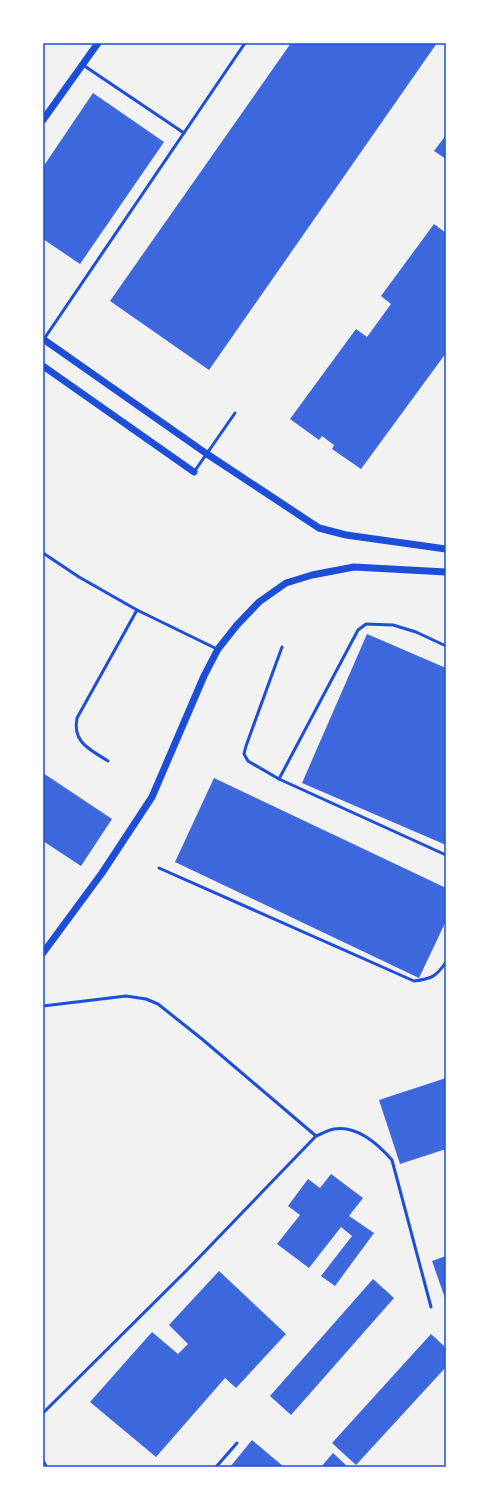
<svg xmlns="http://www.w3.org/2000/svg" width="489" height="1510" font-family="Ubuntu,sans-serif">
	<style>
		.building { fill: #3d67dc }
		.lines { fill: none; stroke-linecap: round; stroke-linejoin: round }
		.path { stroke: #1d4ed8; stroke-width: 2.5 }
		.service { stroke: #1d4ed8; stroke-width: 3 }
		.tertiary { stroke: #1d4ed8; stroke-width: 7 }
		.neatline { fill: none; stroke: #1d4ed8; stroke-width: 1.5 }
	</style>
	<rect width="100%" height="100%" fill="#f2f2f2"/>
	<g class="building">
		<path d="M291,43h146l-228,327 -99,-69z"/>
		<path d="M93,93l71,49 -84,122 -37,-25v-72z"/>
		<path d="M446,135v24l-12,-8z"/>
		<path d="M434,224l12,9v120l-85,116 -29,-20 2,-4 -12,-9 -3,4 -29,-21 66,-90 11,8 24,-33 -10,-8z"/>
		<path d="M367,634l79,34v177l-144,-62z"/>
		<path d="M43,773l69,46 -31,47 -38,-25z"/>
		<path d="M214,778l232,110v33l-27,57 -244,-116z"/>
		<path d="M446,1078v71l-46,15 -21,-64z"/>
		<path d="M331,1174l32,24 -14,18 25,17 -39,53 -14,-10 31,-40 -11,-9 -32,41 -32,-24 23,-29 -12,-9 20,-27 12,9z"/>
		<path d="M446,1256v45l-14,-40z"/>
		<path d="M219,1271l67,63 -50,54 -11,-10 -69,79 -66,-55 62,-70 26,22 10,-10 -19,-19z"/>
		<path d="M373,1279l21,19 -103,117 -21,-19z"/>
		<path d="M431,1334l15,14v19l-90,98 -24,-22z"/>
		<path d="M252,1440l32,27h-54z"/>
		<path d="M333,1453l15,14h-27z"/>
	</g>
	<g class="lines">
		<path class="path" d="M43,1460l4,7"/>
		<g class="service">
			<path d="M83,65l101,68"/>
			<path d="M44,339l201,-296"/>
			<path d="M194,472l41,-59"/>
			<path d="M43,553l36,24 58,33 80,39"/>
			<path d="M282,647l-36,99 -2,8 4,7 31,18 167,76"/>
			<path d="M108,761c-17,-11 -36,-18 -31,-43l60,-108"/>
			<path d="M279,779l79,-149 8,-6 27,1 23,7 30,14"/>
			<path d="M159,868l255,113c17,-2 22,-4 32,-19"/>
			<path d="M43,1006l83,-10 20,3 12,5 44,35 114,97"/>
			<path d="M43,1413l144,-143 129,-134c6,-2 12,-6 18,-7 23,-4 44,15 58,31l39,147"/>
			<path d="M216,1467l21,-24"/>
		</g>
		<g class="tertiary">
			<path d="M43,120l55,-77"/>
			<path d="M43,339l164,115 112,74 27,7 100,14"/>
			<path d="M43,366l151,106"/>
			<path d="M43,953l59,-80 50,-76 52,-121 14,-27 19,-24 22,-23 27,-19 26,-8 42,-8 92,5"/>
		</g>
	</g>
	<rect width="489" height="1510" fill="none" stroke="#ffffff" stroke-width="88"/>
	<rect x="44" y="44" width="401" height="1422" class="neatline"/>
</svg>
